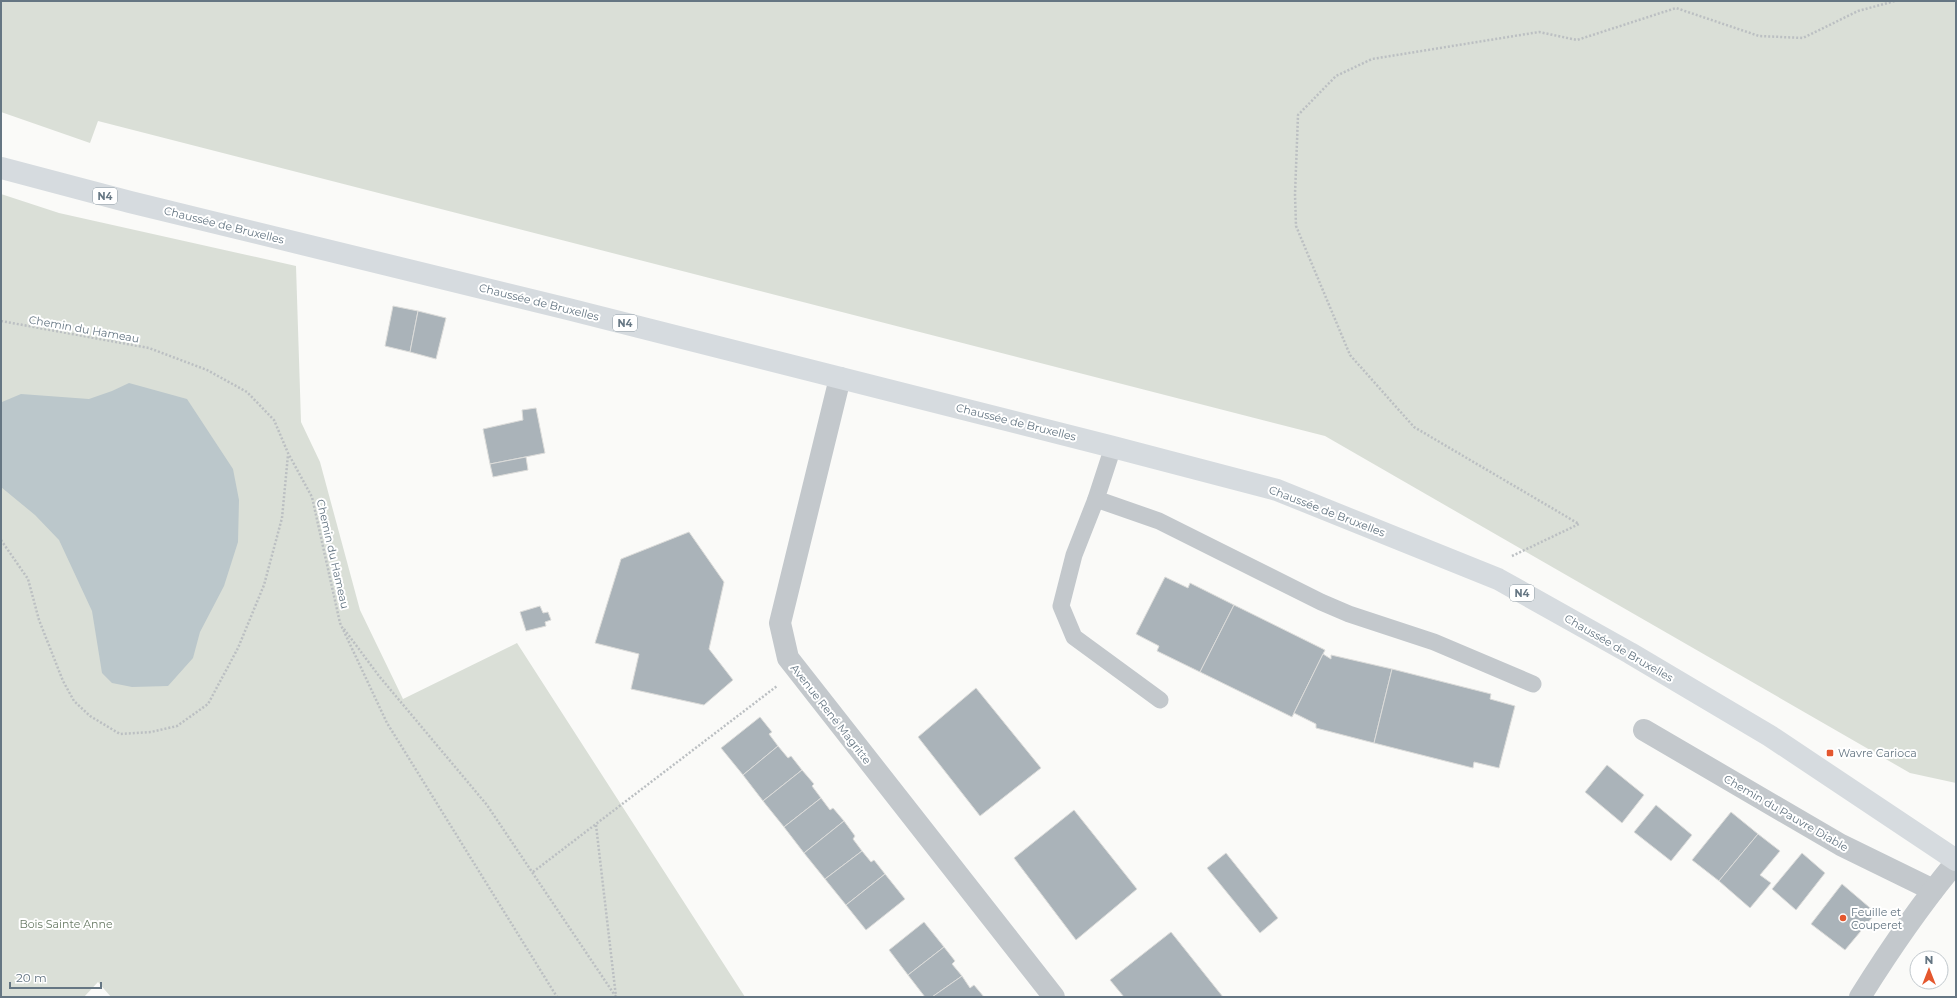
<svg xmlns="http://www.w3.org/2000/svg" width="1957" height="998" font-family="Montserrat,sans-serif">
	<style>
		.green { fill: #dadfd7 }
		.water { fill: #bbc7cb }
		.building { fill: #aab3b9; stroke: #dcdcda }
		.lines { fill: none; stroke-linecap: round; stroke-linejoin: round }
		.path { stroke: #bbbfc2; stroke-width: 2.5; stroke-dasharray: 2 2; stroke-linecap: butt }
		.lane { stroke: #c3c8cc; stroke-width: 17 }
		.street { stroke: #c3c8cc; stroke-width: 22 }
		.primary { stroke: #d6dbdf; stroke-width: 22 }
		.poi-dot { fill: #e4572e; stroke: #fff; stroke-width: 1.5 }
		.labels { text-anchor: middle; stroke-width: 4; stroke-linejoin: round; paint-order: stroke }
		.shield { fill: #fff; stroke: #939fa8; stroke-width: 1 }
		.shield-label { font-size: 10px; font-weight: bold; fill: #657683 }
		.street-label { font-size: 11px; fill: #657683; stroke: #fff }
		.poi-label { font-size: 11px; fill: #657683; stroke: #fff; text-anchor: start }
		.park-label { font-size: 11px; fill: #687a64; stroke: #fff }
	</style>
	<rect width="100%" height="100%" fill="#fafaf8"/>
	<g class="green">
		<path d="M1,1h1955v782l-46,-10 -585,-337 -1227,-315 -8,22 -89,-31z"/>
		<path d="M1,194l58,19 237,53 5,156 19,40 40,148 43,89 114,-56 228,354h-634l-13,-15 -14,15h-83z"/>
	</g>
	<path class="water" d="M129,383l58,16 46,70 6,31 -1,42 -14,44 -24,46 -7,26 -25,28 -36,1 -20,-4 -10,-10 -10,-62 -33,-71 -24,-25 -34,-28 1,-85 19,-8 68,5 23,-8z"/>
	<g class="building">
		<path d="M393,306l25,5 -8,41 -25,-6z"/>
		<path d="M418,311l28,7 -10,41 -26,-7z"/>
		<path d="M536,408l9,45 -55,11 -7,-35 40,-9 -1,-10z"/>
		<path d="M526,457l2,13 -35,7 -3,-13z"/>
		<path d="M689,532l35,50 -15,67 24,31 -29,25 -73,-16 8,-35 -44,-11 26,-84z"/>
		<path d="M1165,577l23,11 2,-5 44,22 -34,67 -43,-21 2,-5 -23,-12z"/>
		<path d="M1234,605l91,45 -33,67 -92,-45z"/>
		<path d="M540,606l3,7 5,-1 3,8 -6,2 1,4 -20,5 -6,-19z"/>
		<path d="M1323,654l8,5v-4l61,14 -18,74 -58,-15v-4l-22,-11z"/>
		<path d="M1392,669l99,25 -1,5 25,7 -16,62 -25,-6 -1,6 -99,-25z"/>
		<path d="M976,688l65,80 -61,48 -62,-79z"/>
		<path d="M760,717l12,15 -3,2 9,12 -35,29 -22,-27z"/>
		<path d="M778,746l10,12 3,-2 11,14 -39,31 -20,-26z"/>
		<path d="M1607,765l37,30 -22,28 -37,-31z"/>
		<path d="M802,770l12,14 -2,2 9,12 -37,29 -21,-26z"/>
		<path d="M821,798l9,12 3,-2 11,13 -40,32 -20,-26z"/>
		<path d="M1656,805l36,30 -21,26 -37,-29z"/>
		<path d="M1074,810l63,79 -61,51 -62,-82z"/>
		<path d="M1731,812l27,22 -39,47 -27,-21z"/>
		<path d="M844,821l11,15 -2,3 9,12 -37,28 -21,-26z"/>
		<path d="M1758,834l22,17 -20,24 11,8 -21,25 -31,-27z"/>
		<path d="M862,851l9,11 3,-2 11,14 -39,31 -21,-26z"/>
		<path d="M1226,853l52,65 -18,15 -53,-65z"/>
		<path d="M1802,853l23,20 -29,37 -24,-21z"/>
		<path d="M885,874l20,25 -39,31 -20,-25z"/>
		<path d="M1842,884l34,29 -31,37 -34,-26z"/>
		<path d="M924,922l20,25 -36,28 -19,-25z"/>
		<path d="M1171,932l52,65h-99l-14,-17z"/>
		<path d="M944,947l11,14 -3,3 10,12 -30,21h-7l-17,-22z"/>
		<path d="M962,976l8,12 4,-3 10,12h-52z"/>
	</g>
	<g class="lines">
		<g class="path">
			<path d="M1,321l148,27 58,22 40,22 27,28 14,33 24,44 28,126 47,100 170,274"/>
			<path d="M1,540l27,39 11,41 24,61 11,20 16,15 30,18 31,-2 26,-6 31,-22 30,-56 26,-63 18,-67 6,-63"/>
			<path d="M1512,556l67,-32 -165,-97 -64,-72 -54,-129 -1,-32 3,-79 38,-39 36,-17 167,-27 38,8 99,-32 83,28 44,2 55,-27 37,-10"/>
			<path d="M344,629l35,47 108,129 129,192"/>
			<path d="M596,825l20,172"/>
			<path d="M533,872l244,-186"/>
		</g>
		<g class="lane">
			<path d="M1113,447l-17,52 63,22 162,81 28,12 85,28 99,42"/>
			<path d="M1096,499l-22,56 -13,51 13,31 86,63"/>
		</g>
		<g class="street">
			<path d="M840,378l-60,245 8,35 266,339"/>
			<path d="M1644,730l197,115 92,45"/>
			<path d="M1860,997c30,-48 60,-92 96,-135"/>
		</g>
		<path class="primary" d="M1,168l129,34 438,107 545,138 164,43 221,89 132,74 140,83 186,124"/>
	</g>
	<g class="poi-dot">
		<rect x="1826" y="749" width="8" height="8" rx="2"/>
		<circle cx="1843" cy="918" r="4"/>
	</g>
	<g class="labels">
		<g class="shield">
			<rect x="93" y="188" width="24" height="16" rx="3"/>
			<rect x="613" y="315" width="24" height="16" rx="3"/>
			<rect x="1510" y="585" width="24" height="16" rx="3"/>
		</g>
		<g class="shield-label">
			<text x="105" y="200">N4</text>
			<text x="625" y="327">N4</text>
			<text x="1522" y="597">N4</text>
		</g>
		<g class="street-label">
			<text transform="translate(224 225) rotate(14)" y="4">Chaussée de Bruxelles</text>
			<text transform="translate(539 302) rotate(14)" y="4">Chaussée de Bruxelles</text>
			<text transform="translate(84 329) rotate(10)" y="4">Chemin du Hameau</text>
			<text transform="translate(1016 422) rotate(14)" y="4">Chaussée de Bruxelles</text>
			<text transform="translate(1327 511) rotate(21)" y="4">Chaussée de Bruxelles</text>
			<text transform="translate(333 554) rotate(77)" y="4">Chemin du Hameau</text>
			<text transform="translate(1619 648) rotate(30)" y="4">Chaussée de Bruxelles</text>
			<text transform="translate(831 714) rotate(52)" y="4">Avenue René Magritte</text>
			<text transform="translate(1786 813) rotate(30)" y="4">Chemin du Pauvre Diable</text>
		</g>
		<g class="poi-label">
			<text x="1838" y="757">Wavre Carioca</text>
			<text x="1851" y="916">Feuille et<tspan x="1851" dy="13">Couperet</tspan></text>
		</g>
		<g class="park-label">
			<text x="66" y="928">Bois Sainte Anne</text>
		</g>
	</g>
	<rect width="1957" height="998" fill="none" stroke="#657683" stroke-width="4"/>
	<g transform="translate(1929 970)"><circle r="19" fill="#ffffff" stroke="#c1c8cd"/>
	<path d="M0-3L7 15L0 10L-7 15Z" fill="#e4572e"/>
	<text y="-6" font-size="11" font-weight="bold" text-anchor="middle" fill="#657683">N</text>
	</g>
	<path d="M10 982v6h91v-6" fill="none" stroke="#657683" stroke-width="2"/>
	<text x="16" y="982" font-size="12" fill="#657683" stroke="#ffffff" stroke-width="3" paint-order="stroke">20 m</text>
</svg>
